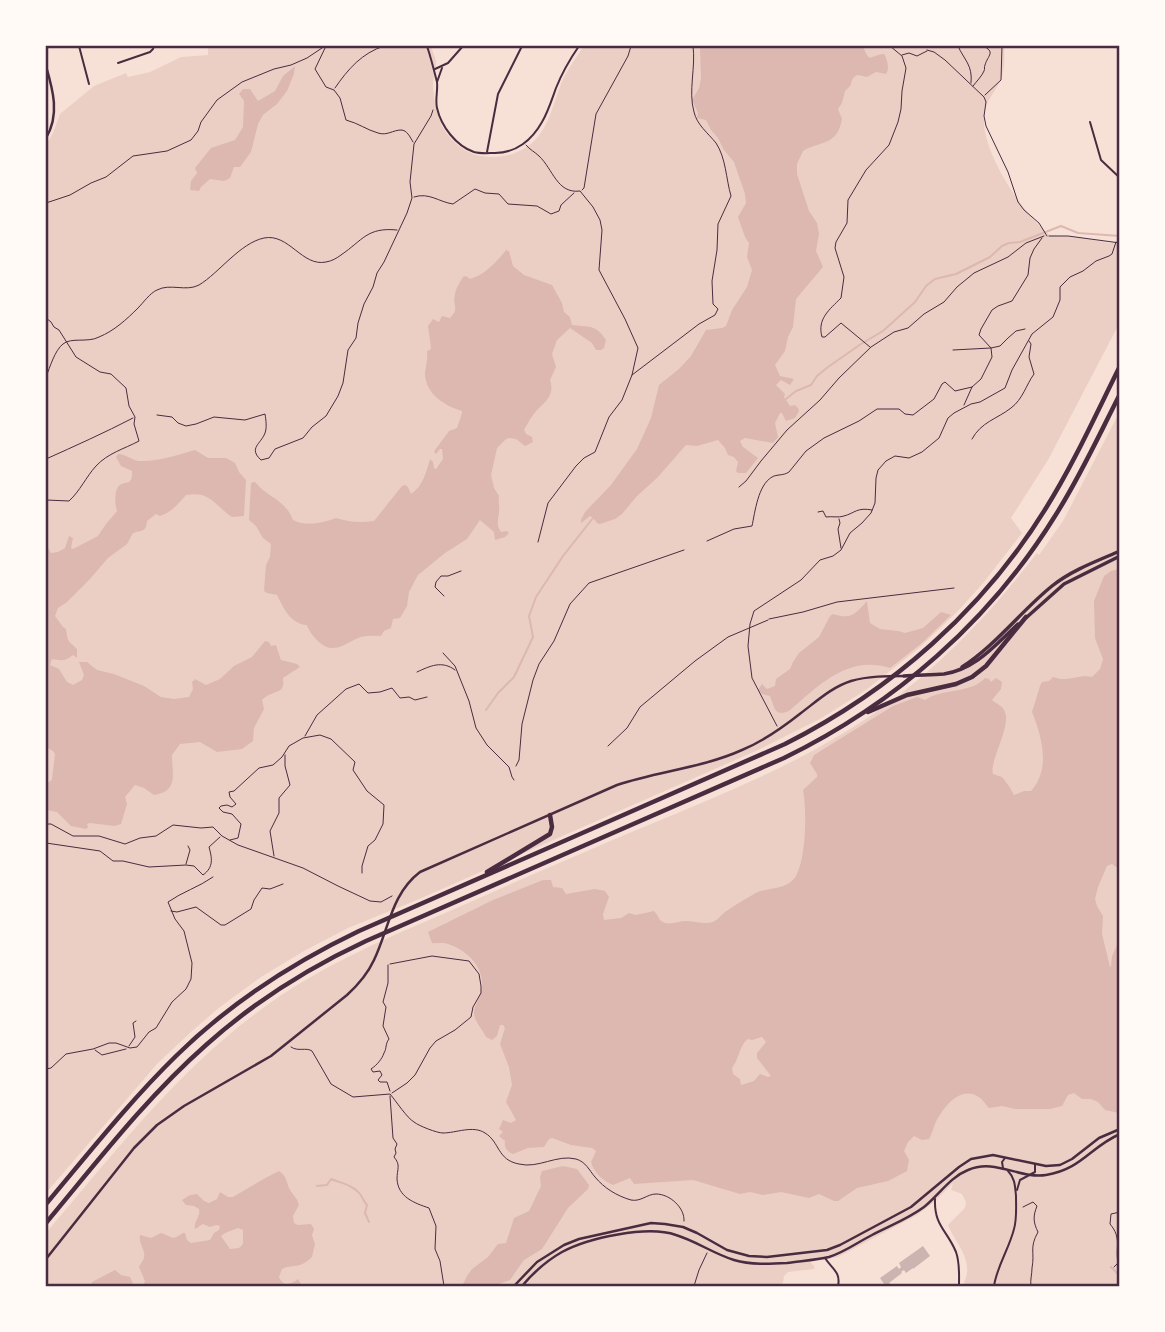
<svg xmlns="http://www.w3.org/2000/svg" width="1165" height="1332" font-family="Figtree,sans-serif">
	<style>
		.green { fill: #ebcfc5 }
		.water { fill: #dcb8b0; fill-rule: evenodd }
		.lines { fill: none; stroke-linecap: round; stroke-linejoin: round }
		.stream { stroke: #dcb8b0; stroke-width: 2 }
		.building { fill: #ccb4b1 }
		.path { stroke: #4a2c40; stroke-width: 1 }
		.minor { stroke: #4a2c40; stroke-width: 2 }
		.secondary { stroke: #4a2c40; stroke-width: 2.5 }
		.primary { stroke: #4a2c40; stroke-width: 3.5 }
		.motorway { stroke: #4a2c40; stroke-width: 4.5 }
		.neatline { fill: none; stroke: #4a2c40; stroke-width: 2.5 }
	</style>
	<rect width="100%" height="100%" fill="#f7e1d7"/>
	<g class="green">
		<path d="M208,46h223c1,4 4,10 5,15 0,7 -2,14 -3,21 0,14 3,29 8,42 8,16 23,29 40,32 23,4 48,-4 61,-25 10,-15 14,-37 22,-54 6,-11 13,-21 20,-31h420c1,13 1,29 -7,41 -6,10 -12,17 -13,29 -3,36 39,98 66,119l29,2 30,6 10,-1 1,80 -72,138 -37,58 11,15 -38,49 -27,30 -38,36 -53,42 -46,29 -62,31 -341,150 -69,28 -44,23 -43,26 -41,30 -28,24 -35,33 -111,129v-1048l7,-12 7,-19 34,-28 32,-13 2,4 22,-5 31,-15 27,-2z"/>
		<path d="M1119,413v873h-153l-2,-4c11,-21 -9,-39 -16,-57l17,-17 1,-6 -4,-8 -11,-4 2,-7 -19,19 -17,13 -79,42 -28,5 5,5 -1,2 -26,3 -4,4 -1,7 -8,3h-729v-53c80,-94 154,-192 263,-255 48,-28 99,-49 150,-71 63,-28 127,-56 192,-83 77,-32 156,-64 225,-112 64,-45 113,-97 161,-159l2,2 24,-34z"/>
	</g>
	<g class="water">
		<path d="M700,46h163c7,19 7,9 21,8 3,4 6,15 2,20l-10,-2 -9,5 -9,-2c-4,1 -7,5 -7,10l-6,6 -3,12 -4,6 4,10c-5,27 -20,21 -39,32l-6,13v10l12,37 8,12 2,11 -3,17 7,16 -27,32 -3,28 -5,10 -3,14 -10,14 5,11 14,3 -4,6 -9,-5 -5,5 9,9 -1,3 6,9 5,-1 3,3 1,3 -4,7 -9,3 -4,-8h-2l-5,10 3,14 -5,6 -28,-5 -5,3 3,6 15,11 -12,15h-8l-2,-2 2,-9 -4,-5 -6,-2 -3,-7 -7,-8 -21,6 -11,-1 -29,33 -20,18 -15,18 -7,5 -15,5 -3,-1 -4,-5 -3,-2 -9,7v-3l4,-8 26,-27 26,-36 14,-31 8,-33 20,-16 12,-13 15,-26 16,-2 4,-2 6,-16 15,-23 5,-17 -5,-13 2,-14 -4,-6 -7,-20 8,-14 -1,-9 -11,-32 -10,-12 -6,-12 -7,-8 -5,-10 -9,-2 1,-5 -6,-13 7,-12 2,-9z"/>
		<path d="M295,66l-1,8 -7,17 -10,13 -14,11 -5,9 -7,28 -11,15h-6l-4,11 -6,3 -14,-2 -9,8 -2,4 -9,-1 1,-9 6,-8 -2,-5 16,-20 24,-8 8,-13 1,-26 -5,-7 4,-5h7l8,12 17,-10 8,-15z"/>
		<path d="M507,249v2h2l4,15 11,9 28,10 10,18 2,9 6,5 2,8c16,2 24,-1 34,15l-2,8 -3,2h-5l-4,-7 -22,-15 -13,12 -5,14 4,13 -6,13c5,15 -4,21 -13,30 -5,6 -10,14 -13,20l2,4 6,3 1,5 -8,4 -9,-7 -6,-1 -4,1 -9,9 -6,27 3,13 5,8c-1,6 1,11 0,16 -1,9 -3,13 2,20l6,-1 2,2 -4,4 -10,3 -1,-8 -14,-12 -13,19 -22,14 -27,22 -9,17 -2,14 -7,12 -7,1 -2,9 -7,3 -3,5c-8,0 -15,-1 -23,2 -7,3 -18,11 -27,10 -9,0 -22,-15 -24,-23 -16,-1 -23,-16 -30,-30l-10,-2 -3,-2 2,-26 4,-8 1,-13 -8,-6 -7,-12 -7,-6 2,-37 4,-1c13,16 30,17 38,38 14,7 29,3 43,-2 13,4 24,5 38,3l28,-35 3,-1 3,2 3,7c12,-8 15,-21 19,-35l3,3 1,6 2,1 7,-10 -1,-10h-2l-4,5 -2,-2 1,-2 14,-19 8,-3 5,-15v-2c-17,-5 -37,-17 -37,-38 1,-8 3,-14 2,-22l3,-1 1,-2 -3,-22 5,-7 6,3 3,-6 8,2c10,-10 2,-12 5,-24 1,-6 5,-12 8,-17l3,-1 4,3c15,-4 27,-18 37,-30z"/>
		<path d="M195,450l13,8h18l9,5 4,9 7,8 -2,36 -12,1c-19,-13 -21,-26 -46,-22 -8,9 -14,17 -26,21l-4,-2 -9,7c-1,11 -4,9 -14,12l-6,11 -19,14 -18,21 -23,23 -9,6 -3,8 8,11 3,2c2,14 2,11 11,20v9l-4,-3c-7,6 -12,6 -21,4l-2,6 9,4 8,13 6,3 9,-5 2,-5 -5,-13h8l10,8 17,4 30,12 17,11 13,2 15,-2 4,-8 -1,-7 3,-3 11,6 14,-6 14,-13 18,-9 13,-16 4,1 2,4 5,-1 5,15 16,4 3,3 -17,11c0,3 1,7 -1,10 -1,4 -14,5 -20,12l2,9 -10,19 -1,13 -11,8 -25,3 -17,-10 -20,2 -8,11c0,19 7,36 -18,40l-10,-7 -9,-3 -10,12 2,7 -6,20 -6,2 -25,-3 -3,1 1,3 -2,2 -15,-3 -14,-14 -11,-2v-27l5,-2 1,-2 3,-25 -2,-3 -7,-4v-203l5,9 7,-1 7,-4 4,-12 4,2 -2,10 2,1 25,-13 8,-12 11,-13c-2,-6 -3,-18 1,-24 6,-8 15,1 14,-16l-11,-5 -5,-9 2,-3c8,0 13,6 21,7 18,1 39,-6 56,-11z"/>
		<path d="M1119,569v304v-4l-7,-5 -5,2 -9,21 -3,12 2,7 6,10 -1,18 8,33 1,-1 1,-10 7,-15 -1,-9 1,-4v185l-14,-3 -7,-8 -7,-3h-9l-8,-6 -6,2 -6,11 -12,3h-35l-13,-3 -13,2c-4,-4 -6,-9 -12,-12 -18,-10 -35,13 -42,28 -2,5 -3,10 -6,15l-7,1 -8,-4 -6,6 -4,9 5,9 -2,11 -19,10 -31,7 -19,13h-4l-15,-7 -10,4 -28,-6 -18,3 -13,-3 -10,2 -47,-14 -59,4 -4,-6 -17,7c-10,-4 -19,-12 -22,-23l5,-11 -4,-3 -21,-3 -19,-7 -3,1 -5,8 -16,1 -15,6c-6,-2 -9,-7 -8,-13l-6,-5 4,-4 -4,-3 4,-9 8,3 5,-3 -10,-18 6,-17 -3,-18 -9,-23 5,-16 -2,-3h-3l-3,11 -5,4 -6,-3c-3,-7 -12,-16 -12,-24 0,-8 7,-17 8,-26 2,-20 -15,-37 -34,-43 -6,-2 -11,0 -16,-1l-4,-11 65,-32 50,-20h8l2,7 9,1 4,6 29,-5 10,2 4,6 -6,17 1,6 17,-2 8,-5 7,2 18,-4c3,3 4,6 6,9 7,7 18,1 26,1 9,0 17,4 27,1 5,-2 8,-7 12,-10 9,-6 23,-15 33,-20 13,-5 29,-2 38,-16 10,-17 11,-66 7,-86l14,-13v-3l-7,-11 4,-8 79,-49 24,-9 8,3c17,-12 46,-6 60,-22l4,1 2,3 5,-4 6,4 -1,7 -9,11c4,4 10,5 12,10 9,15 -15,50 -11,64l9,3 7,9 5,9 10,-4h7c20,-22 11,-54 1,-79l8,-26 2,-4 7,-1 4,-4c18,6 24,-3 39,0l8,-8 3,-10 -8,-21 -1,-37 10,-25 7,-5zM762,1037l4,5 -9,11v5l14,18 -3,1 -8,-3 -6,7 -13,4 -1,-6 -7,-5 -1,-6c7,-9 8,-24 16,-29l4,1z"/>
		<path d="M867,601l3,22 10,6 18,2 7,2 18,-5 18,-16 10,3 -29,28 -32,25c-43,-13 -70,17 -101,43 -15,6 -14,-3 -19,-15l-8,-2 -4,-4 4,-6 5,5 8,-3 1,-7 14,-10 3,-7 6,-9 20,-16 11,-21 3,-2c19,6 22,0 34,-13z"/>
		<path d="M563,1166l14,3 12,16 -1,4 -20,19 -26,41 -18,11 -14,20 -17,6h-31l5,-10 5,-7 16,-12 10,-13 8,-1 8,-25 15,-7 2,-4 10,-21 -1,-9 2,-6z"/>
		<path d="M279,1171c8,5 7,11 11,19 4,6 7,8 9,15l-6,11 1,7 4,2 13,-1 3,5 -2,6 3,9 -3,13c-14,13 -16,6 -30,12l-3,8c5,11 12,7 19,2l4,7h-159l2,-5 -6,-14c1,-3 4,-6 5,-9 2,-8 -6,-15 -4,-23l11,3 10,-5c15,5 9,8 22,0h2l2,7 4,3 19,-3 4,-7 5,-3 1,-4 -4,-1 -6,2 -7,-3 -8,5c-2,-7 6,-12 4,-20l-5,-3 -8,-1 -4,-5 8,-5 7,-1 7,7 5,2 8,-4 3,-7 8,5h5c15,-9 30,-18 46,-26zM238,1228l5,2v14l-4,4 -9,1 -9,-13 4,-3z"/>
		<path d="M115,1270l6,5 9,2 4,9h-44l2,-4z"/>
	</g>
	<g class="lines">
		<g class="stream">
			<path d="M786,399l10,-8 15,-6 6,-9 11,-9 33,-23 22,-13 32,-29 11,-16 9,-7 21,-5 34,-17 12,-11 7,-3 11,-1 41,-16 17,7 42,3"/>
			<path d="M486,710l12,-17 16,-16 19,-40 -4,-21 7,-19 27,-41 30,-38"/>
			<path d="M317,1186l10,-1 4,-6c10,4 22,6 29,15 3,4 4,8 7,11l-2,8 4,9"/>
			<path d="M1111,1267l9,9"/>
		</g>
	</g>
	<path class="building" d="M923,1246l7,10 -17,13v-1l-7,5 -2,-3 -3,2 1,1 -13,10 3,3h-12l4,-2 -4,-6 17,-12 2,3 2,-2 -2,-4z"/>
	<g class="lines">
		<g class="path">
			<path d="M326,46l-11,23 11,18 8,3 6,8 6,22c12,3 21,10 32,13 9,3 15,-3 23,-3 6,0 9,7 12,12"/>
			<path d="M958,46c6,14 15,19 13,37"/>
			<path d="M927,50l7,2 11,8 39,37 2,5 -2,14 2,10 22,46 10,30 6,8 15,13 8,13"/>
			<path d="M902,55l7,-2 8,3 10,-5"/>
			<path d="M973,86c3,-4 9,-10 11,-15 1,-2 0,-4 1,-6 3,-10 11,-13 -2,-19"/>
			<path d="M335,88c13,-19 27,-35 49,-42"/>
			<path d="M985,95l16,-15 1,-34"/>
			<path d="M526,145c4,5 9,7 13,11 14,13 18,38 41,35l13,16 7,13 2,10 -3,40 26,49 13,29 -6,27 -10,25 -13,17 -14,35 -11,6 -8,8 -28,37 -10,39"/>
			<path d="M582,190l2,-2 12,-74 32,-58 3,-10"/>
			<path d="M414,197c15,-5 25,5 39,7l22,-15 10,4 14,1 9,10 29,2 14,8 8,-3 2,-6 13,-12"/>
			<path d="M46,203l24,-8 21,-12 15,-6 27,-21 34,-5 24,-11 7,-9 3,-9 16,-22 25,-18 32,-13 17,-4 16,-7 18,-12"/>
			<path d="M1049,236h19l52,7"/>
			<path d="M46,318l5,4 3,5 5,3 17,27 24,15 11,2 15,14 3,18 6,11 -1,7 5,17c-15,8 -31,12 -43,25 -10,11 -16,25 -27,35l-23,-1"/>
			<path d="M870,347l-29,-24 -16,14h-3c-5,-18 7,-27 19,-39l3,-21 -9,-29 1,-6 11,-19 1,-23 18,-30 23,-25 9,-23 3,-13 1,-18 4,-23 -4,-12 -12,-10"/>
			<path d="M953,350l38,-2 9,-2 8,-8 8,-7 9,-2"/>
			<path d="M632,375l67,-51 16,-9 3,-6 -5,-5 -1,-23 5,-31 1,-26 13,-28c-5,-17 -5,-38 -15,-53 -8,-10 -19,-18 -22,-31 -6,-21 2,-45 -1,-66"/>
			<path d="M46,377c4,-10 9,-27 17,-33 8,-7 25,-1 36,-7 15,-6 28,-18 39,-29 5,-5 12,-15 19,-18 13,-7 29,2 42,-5 20,-12 41,-42 65,-47 25,-5 38,29 62,24 6,-1 11,-4 15,-7 22,-15 26,-28 56,-25"/>
			<path d="M964,405l8,-18 9,-8 11,-22 -1,-9 -12,-13 2,-6 11,-19 6,-4 14,-5 16,-26 2,-17 4,-9 8,-11"/>
			<path d="M157,415l15,2 6,6 8,3 10,-2 18,-7 31,3 20,-6c1,6 2,14 0,19 -4,11 -17,15 -4,27l8,-2 6,-9 28,-11 9,-11 14,-11 12,-20 5,-13 5,-33 8,-12 2,-15 6,-19 9,-17 4,-14 7,-11 23,-49 5,-15 -2,-16 4,-38 17,-28 2,-6"/>
			<path d="M972,439c9,-17 25,-20 39,-31 12,-9 15,-23 23,-34l-5,-17 2,-13 -2,-3"/>
			<path d="M46,459c29,-13 58,-26 87,-41"/>
			<path d="M739,487l7,-6 15,-20 26,-31 33,-30 19,-22 32,-31 23,-15 14,-4 16,-14 20,-12 13,-15 17,-14 34,-16 18,-14 18,-7"/>
			<path d="M818,512l5,-1 3,6c5,-1 13,1 18,-1 11,-3 13,-9 28,-6"/>
			<path d="M839,519l1,4 -2,6 3,19"/>
			<path d="M707,541l27,-12 18,-3c3,-14 6,-41 20,-49 5,-3 11,-1 17,-5l17,-21 18,-13 35,-17 18,-12h22l6,5 8,1 21,-16 8,-15 3,-2 10,9 17,-4"/>
			<path d="M444,596l-9,-9 1,-5 5,-6h7l13,-5"/>
			<path d="M769,619l34,-7 34,-10 117,-14"/>
			<path d="M443,653l12,13 14,35 7,27 11,17 22,22 3,10 2,3"/>
			<path d="M417,672c13,-6 25,-12 38,-2"/>
			<path d="M777,726l-25,-48 -4,-32 2,-22 4,-13 47,-31 19,-20 13,-4 8,-6 9,-17 12,-10 9,-10 4,-10 1,-25 2,-8 8,-9 9,-5 14,2 13,-6 17,-14 9,-20 6,-5 17,-9 9,-2 25,-14 7,-18 20,-36 21,-17 7,-17v-13l10,-10 13,-6 13,-10 13,-5 3,-2 4,-12"/>
			<path d="M305,736l12,-21 29,-26 13,-5 9,9 12,-1 12,-4 8,10 9,-1 6,3 12,-3"/>
			<path d="M608,746l19,-18 13,-21 55,-46 33,-24 40,-17"/>
			<path d="M516,766l3,-6 3,-36 11,-44 6,-16 15,-23 16,-37 19,-21 95,-33"/>
			<path d="M46,824h5l22,12h26l26,8 15,-6 16,-2 17,-11 28,3 12,-1 9,9 16,9 65,23 35,18 32,15 11,1 11,-6"/>
			<path d="M230,840l8,-2 3,-14 -9,-10 -9,-2 -4,-4 2,-2 6,-1 5,2 4,-3 -6,-7 -1,-5 5,-1 25,-23 14,-3 9,-8 7,-11 14,-8 17,-3 11,4 24,23 -2,8 14,21 17,14 -1,19 -8,16 -7,6 -6,20v7"/>
			<path d="M46,843l54,8 13,10h10l26,6 37,-2 8,1 9,9c11,-8 9,-17 6,-28l11,-10"/>
			<path d="M274,856l-4,-25 9,-18v-15l11,-13 -5,-19v-11"/>
			<path d="M186,864l4,-14 -2,-4"/>
			<path d="M171,911l6,1 19,-5 25,18h4l26,-16 3,-9 8,-12 8,1 13,-5"/>
			<path d="M390,964l42,-8 37,5 10,13 2,12v7l-8,14 -2,10 -16,13 -19,11 -6,7 -15,27 -8,8 -15,10"/>
			<path d="M388,965v18l-5,19 3,5 -3,19 6,13c-4,5 -2,9 -5,14 -2,6 -7,12 -13,16l2,3 7,-1 2,4 -4,5 2,2h7l3,9"/>
			<path d="M129,1046l6,-9 -2,-14 3,-2"/>
			<path d="M291,1047c7,5 15,0 21,4l19,33 22,13 37,-3c6,7 17,24 24,28 5,4 23,11 29,11 13,0 30,-8 42,0 15,9 12,27 34,31 19,5 38,-10 57,-5 10,3 13,11 19,18 9,11 22,19 36,23 10,2 16,-6 25,-6 14,0 29,14 28,27"/>
			<path d="M95,1050l7,5 24,-6"/>
			<path d="M46,1069l5,-1 15,-14 27,-5 16,-6h7l14,5 7,-1 12,-15 7,-4 16,-26 14,-13 5,-10 1,-16 -8,-32 -9,-12 -7,-17c14,-10 31,-15 45,-25"/>
			<path d="M390,1096l3,42 4,6 -2,5 1,4 -2,4c7,8 3,12 3,22 1,18 17,24 32,29l7,18 -1,23 5,12 4,25"/>
			<path d="M1023,1207l10,-5 4,4c-4,10 -4,16 1,26 -9,16 -3,20 -6,36 0,7 -2,11 -1,18"/>
			<path d="M1114,1267l4,-4c-3,-16 4,-25 -8,-39l1,-10 9,-2"/>
			<path d="M694,1286l5,-16 8,-17"/>
		</g>
		<g class="minor">
			<path d="M79,46l10,38"/>
			<path d="M427,46c4,12 7,24 10,36 1,9 -2,17 0,26 4,18 19,38 37,44 7,2 15,1 21,1 21,0 37,-13 47,-31 6,-10 10,-23 14,-34 6,-15 14,-29 23,-42"/>
			<path d="M118,63l32,-11 3,-3 1,-3"/>
			<path d="M435,69l13,-6 15,-17"/>
			<path d="M437,82l5,-14"/>
			<path d="M1090,122l11,38 19,18"/>
			<path d="M487,152l11,-58 24,-48"/>
			<path d="M1003,1168l-1,-6 3,-4"/>
			<path d="M1017,1190l3,-10 15,-8v-8"/>
			<path d="M935,1199c-1,27 12,31 21,53 4,11 3,23 3,34"/>
			<path d="M825,1258c7,11 16,14 13,28"/>
			<path d="M994,1286c3,-20 15,-37 20,-57 3,-10 2,-22 2,-33 -1,-10 -1,-18 -8,-25"/>
		</g>
		<g class="secondary">
			<path d="M46,66c7,24 14,49 0,72"/>
			<path d="M46,1259l88,-111 23,-23 27,-19 87,-50 76,-61c11,-10 21,-22 27,-35 15,-31 17,-66 46,-88l197,-87c41,-14 85,-17 125,-35 22,-9 40,-22 59,-37 16,-12 31,-26 50,-32 17,-5 36,-5 53,-5"/>
			<path d="M514,1286l23,-24 27,-17 15,-6 72,-16 14,1 18,3 14,6 30,17 22,6 18,1 60,-7 13,-5 71,-38 48,-40 12,-8 22,-4 53,11 14,-1 12,-6 27,-21 21,-9"/>
			<path d="M522,1286c11,-13 24,-25 40,-34 26,-14 85,-27 114,-17 20,6 38,19 58,25 17,5 36,4 53,3 14,-2 29,-3 42,-6 16,-5 29,-15 43,-22 17,-9 36,-16 52,-28 15,-12 26,-30 44,-37 27,-12 51,9 78,5 36,-6 44,-28 74,-41"/>
		</g>
		<g class="primary">
			<path d="M1027,617l37,-33 56,-28"/>
			<path d="M962,667c34,-22 59,-56 90,-81 20,-16 45,-25 68,-35"/>
			<path d="M904,676c13,-1 27,-1 40,-2 32,-5 51,-29 74,-50"/>
		</g>
		<g class="motorway">
			<path d="M868,712l39,-17 49,-11 16,-7 14,-11 40,-49"/>
			<path d="M487,872l63,-38 2,-7 -2,-12"/>
			<path d="M46,1204c42,-50 83,-102 130,-148 53,-52 116,-93 183,-125l426,-187c107,-54 198,-134 261,-236 28,-45 50,-94 74,-142"/>
			<path d="M46,1223c51,-61 100,-125 160,-178 48,-43 102,-77 160,-104l418,-183c111,-54 206,-137 271,-242 25,-39 44,-81 65,-122"/>
		</g>
	</g>
	<rect width="1165" height="1332" fill="none" stroke="#fffaf5" stroke-width="94"/>
	<rect x="47" y="47" width="1071" height="1238" class="neatline"/>
</svg>
